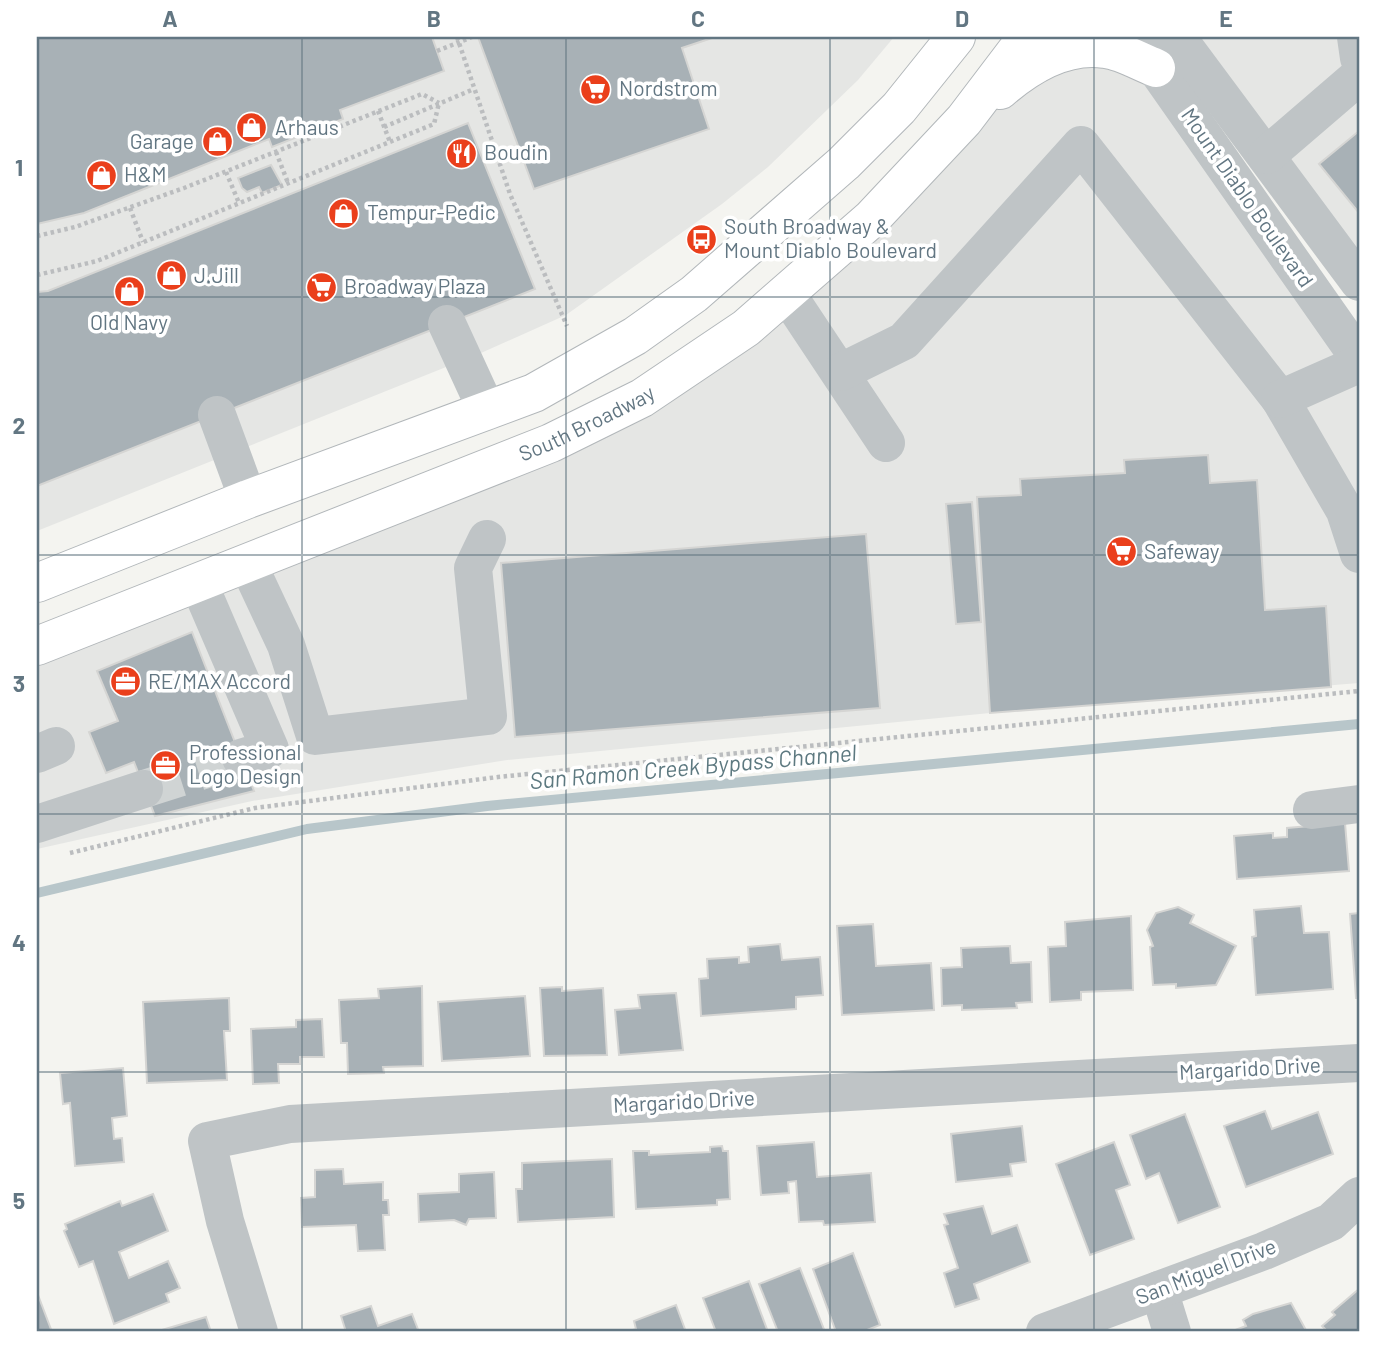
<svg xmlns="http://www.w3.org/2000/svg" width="1396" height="1369" font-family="Barlow,sans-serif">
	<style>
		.built { fill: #e5e6e4 }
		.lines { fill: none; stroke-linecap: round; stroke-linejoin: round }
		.stream { stroke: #b8c6ca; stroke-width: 10 }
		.building { fill: #a8b1b6; stroke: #d5d5d3; stroke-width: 2 }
		.minor-tunnel { stroke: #d0d4d4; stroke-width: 38; stroke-dasharray: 38 19; stroke-linecap: butt }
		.major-casing { stroke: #b2b7ba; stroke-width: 40 }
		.path { stroke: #bbbdbf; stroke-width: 4.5; stroke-dasharray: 3.5 3.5; stroke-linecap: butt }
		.minor { stroke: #bfc4c6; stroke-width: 38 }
		.major { stroke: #fff; stroke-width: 38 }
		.path-bridge { stroke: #bbbdbf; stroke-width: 4.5; stroke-dasharray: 3.5 3.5; stroke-linecap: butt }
		.grid { fill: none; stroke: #627682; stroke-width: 2; stroke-opacity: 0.55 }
		.labels { text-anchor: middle; stroke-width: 7; stroke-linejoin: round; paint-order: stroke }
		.poi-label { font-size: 21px; fill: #627682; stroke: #fff; text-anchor: start }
		.street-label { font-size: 21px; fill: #627682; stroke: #fff }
		.water-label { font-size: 23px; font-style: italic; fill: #5d7980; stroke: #fff }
		.neatline { fill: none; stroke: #627682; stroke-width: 2.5 }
		.grid-label { font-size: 23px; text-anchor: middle; font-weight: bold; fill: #627682 }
	</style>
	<rect width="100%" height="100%" fill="#f4f4f0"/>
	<g class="built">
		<path d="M37,37h857l-36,43 -90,87 -46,37 -156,111 -85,38 -444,178z"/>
		<path d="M1177,37h182v245z"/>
		<path d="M1127,56l232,302v325l-369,30 -483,47 -255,41 -215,48v-203l605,-248 378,-326z"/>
	</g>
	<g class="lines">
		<path class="stream" d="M37,893l270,-64 180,-23 872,-82"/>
	</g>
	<g class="building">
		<path d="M37,37h395l12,34 -104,39 3,9 -71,28 -3,-8 -185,74 -47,11z"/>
		<path d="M478,37h237l-33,11 27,81 -175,60z"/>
		<path d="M468,123l67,166 -498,197v-194l11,-1z"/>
		<path d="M1359,131v82l-40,-49z"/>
		<path d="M271,165l11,20 -20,8 -3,-6 -12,5 -5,-4 -4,-10z"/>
		<path d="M1208,455l2,28 47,-3 8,130 61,-4 5,81 -341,26 -13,-216 44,-2 -1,-16 105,-6 -1,-13z"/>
		<path d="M972,502l9,120 -25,2 -10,-120z"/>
		<path d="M866,534l14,174 -365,29 -14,-174z"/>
		<path d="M192,632l62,159 -99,25 -21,-54 -28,11 -17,-41 29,-11 -21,-50z"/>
		<path d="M1345,823l4,48 -112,8 -3,-43 39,-3v5l14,-1v-9z"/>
		<path d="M1301,906l3,27 25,-1 4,57 -77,6 -4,-58 4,-1 -2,-26z"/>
		<path d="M1178,907l16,8 -4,8 46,23 -20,39 -40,3v-4l-23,1 -3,-38 3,-1 -6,-16 9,-17z"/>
		<path d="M1359,913v85h-3l-6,-84z"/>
		<path d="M1131,916l2,74 -52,2v8l-31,2 -2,-55 18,-1 -1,-24z"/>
		<path d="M873,924l3,42 55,-3 3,47 -92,5 -5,-89z"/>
		<path d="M780,944l2,16 38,-3 3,38 -27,2v12l-95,7 -2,-37 9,-1 -1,-19 32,-2v6l10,-1 -1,-15z"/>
		<path d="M1010,946l1,17 20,-1 1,40 -16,1 1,5 -55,2v-5l-20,1 -1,-38 21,-1 -1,-19z"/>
		<path d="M422,986l1,80 -40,1 1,6 -36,1 -1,-31h-6l-2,-43 40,-2 -1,-9z"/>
		<path d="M562,987v4l41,-3 4,67 -63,1 -4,-68z"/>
		<path d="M676,993l7,57 -64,5 -4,-45 25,-2 -2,-13z"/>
		<path d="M525,996l5,60 -88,5 -4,-59z"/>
		<path d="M229,998l1,33h-6l3,49 -80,3 -4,-81z"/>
		<path d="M322,1019l2,38h-24v7h-22l1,19 -26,1 -2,-55 45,-2v-7z"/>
		<path d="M123,1068l4,48 -15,2 2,21 8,-1 2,24 -49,4 -5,-63 -7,1 -3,-31z"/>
		<path d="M1265,1111l7,18 46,-17 15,42 -87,33 -22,-61z"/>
		<path d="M1185,1114l35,93 -42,16 -19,-50 -13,6 -16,-44z"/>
		<path d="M1022,1126l4,36 -16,2 2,12 -56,6 -5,-48z"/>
		<path d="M814,1142l3,35 54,-4 4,49 -51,3 -1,-4 -24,1 -3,-41 -8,1 1,11 -28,2 -4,-49z"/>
		<path d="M1114,1142l16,43 -14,5 18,49 -44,16 -34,-91z"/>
		<path d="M722,1146l1,5h5l2,48 -13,1v5l-81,4 -3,-58h16v4l61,-3v-5z"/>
		<path d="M612,1159l2,58 -96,5 -2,-33h6v-26z"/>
		<path d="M343,1169l1,15 39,-2v18h5l1,15h-6l2,35 -27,1 -2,-26 -54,2 -1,-29 14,-1v-27z"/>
		<path d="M494,1172l2,46 -27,1 -3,6 -12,-5 -35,2 -1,-28 41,-2v-18z"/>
		<path d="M153,1194l15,37 -49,21 10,26 39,-17 12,27 -14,6 3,8 -55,22 -21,-63 -14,6 -15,-36 3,-2 -2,-5 55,-23 2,5z"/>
		<path d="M983,1206l9,28 25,-9 13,37 -56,22 5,15 -24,8 -11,-34 14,-5 -14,-43 4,-1 -4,-10z"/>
		<path d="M853,1253l27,72 -18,7h-26l-23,-63z"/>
		<path d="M800,1268l25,64h-47l-19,-48z"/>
		<path d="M749,1281l19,51h-52l-13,-34z"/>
		<path d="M1359,1289v43h-31l-6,-6 13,-11 -3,-3z"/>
		<path d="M38,1295l14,37h-15z"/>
		<path d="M1291,1303l16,29h-77l16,-6 -3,-6 10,-6z"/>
		<path d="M676,1305l10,27h-60l10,-3 -2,-8z"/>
		<path d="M371,1306l7,20 34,-12 7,18h-73l-5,-16z"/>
		<path d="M206,1317l5,15h-56z"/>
	</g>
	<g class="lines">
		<path class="minor-tunnel" d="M144,789l97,-31"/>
		<defs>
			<g id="major">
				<path d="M1000,90c29,-25 65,-47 105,-41 17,2 35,13 51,19"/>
				<path d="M37,583l211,-84 286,-106 101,-57 59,-42 150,-131 55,-55 57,-71"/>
				<path id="s1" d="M37,646l514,-203 91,-45 104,-70 126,-110 92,-98 63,-83"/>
			</g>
		</defs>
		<use href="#major" class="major-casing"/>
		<g class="path">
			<path d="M457,37l53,157 57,132"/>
			<path d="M378,111l12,31"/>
			<path d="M384,127l90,-38"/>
			<path d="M276,152l12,31"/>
			<path d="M226,172l13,31"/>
			<path d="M130,208l13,34"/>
			<path d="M37,236l38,-9 109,-39 238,-94 17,9"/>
			<path d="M37,275l60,-14 337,-137 5,-21"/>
			<path d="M70,853l185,-45 243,-31 861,-86"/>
		</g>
		<g class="minor">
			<path d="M1134,37l225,321"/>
			<path d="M1177,37l182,245"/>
			<path d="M1356,37l3,21"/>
			<path d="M1267,155l92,-79"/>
			<path d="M787,294l99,149"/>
			<path d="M447,324l40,87"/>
			<path d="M841,372l63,-31 177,-196 199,254 65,112 14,43"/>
			<path d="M1280,399l79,-35"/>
			<path d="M217,415l31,84"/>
			<path d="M248,564l38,81 29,91 173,-20 -15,-148 14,-29"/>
			<path d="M199,584l71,165 -29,9"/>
			<path d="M37,754l19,-8"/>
			<path d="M1312,810l47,-6"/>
			<path d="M37,824l107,-35"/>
			<path d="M1159,1290l13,42"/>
			<path d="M259,1332l-34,-111 -18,-80 83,-17 1069,-61"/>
			<path d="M1045,1332l219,-81 67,-29 28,-26"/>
		</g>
		<use href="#major" class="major"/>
		<path class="path-bridge" d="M437,51l35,-14"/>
	</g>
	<path class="grid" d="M302,37v1295M566,37v1295M830,37v1295M1094,37v1295M37,297h1322M37,555h1322M37,814h1322M37,1072h1322"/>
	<defs>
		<symbol id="supermarket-disc" viewBox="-11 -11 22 22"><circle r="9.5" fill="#ea3f1b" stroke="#fff"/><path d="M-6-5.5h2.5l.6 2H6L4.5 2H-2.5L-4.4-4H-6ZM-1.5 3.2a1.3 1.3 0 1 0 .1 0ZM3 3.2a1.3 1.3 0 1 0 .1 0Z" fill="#fff"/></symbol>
		<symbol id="shop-disc" viewBox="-11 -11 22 22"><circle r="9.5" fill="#ea3f1b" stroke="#fff"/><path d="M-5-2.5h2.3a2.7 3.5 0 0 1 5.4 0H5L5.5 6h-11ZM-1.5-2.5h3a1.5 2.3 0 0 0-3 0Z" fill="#fff"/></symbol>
		<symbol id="restaurant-disc" viewBox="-11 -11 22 22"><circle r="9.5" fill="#ea3f1b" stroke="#fff"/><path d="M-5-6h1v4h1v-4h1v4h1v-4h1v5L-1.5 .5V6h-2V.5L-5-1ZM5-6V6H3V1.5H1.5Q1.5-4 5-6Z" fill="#fff"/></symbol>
		<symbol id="bus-disc" viewBox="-11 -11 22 22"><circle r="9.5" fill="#ea3f1b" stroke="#fff"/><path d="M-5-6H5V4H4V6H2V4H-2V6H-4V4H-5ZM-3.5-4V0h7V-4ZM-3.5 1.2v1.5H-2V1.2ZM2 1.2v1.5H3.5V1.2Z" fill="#fff"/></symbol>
		<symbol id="office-disc" viewBox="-11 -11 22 22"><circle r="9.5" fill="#ea3f1b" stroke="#fff"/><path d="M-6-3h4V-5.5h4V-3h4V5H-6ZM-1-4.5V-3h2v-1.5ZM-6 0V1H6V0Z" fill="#fff"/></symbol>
	</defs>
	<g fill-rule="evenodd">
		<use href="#supermarket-disc" x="578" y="72" width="35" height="35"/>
		<use href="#shop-disc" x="234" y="110" width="35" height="35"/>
		<use href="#shop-disc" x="200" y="124" width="35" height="35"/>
		<use href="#restaurant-disc" x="444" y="136" width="35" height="35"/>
		<use href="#shop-disc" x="84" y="158" width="35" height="35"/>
		<use href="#shop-disc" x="326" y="196" width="35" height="35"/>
		<use href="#bus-disc" x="684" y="222" width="35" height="35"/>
		<use href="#shop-disc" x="154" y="258" width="35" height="35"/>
		<use href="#supermarket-disc" x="304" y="270" width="35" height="35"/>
		<use href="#shop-disc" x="112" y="274" width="35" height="35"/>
		<use href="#supermarket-disc" x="1104" y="534" width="35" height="35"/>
		<use href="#office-disc" x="108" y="664" width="35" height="35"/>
		<use href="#office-disc" x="148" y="748" width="35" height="35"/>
	</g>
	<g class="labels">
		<g class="poi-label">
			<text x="619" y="96">Nordstrom</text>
			<text x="275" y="135">Arhaus</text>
			<text x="194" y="149" text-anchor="end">Garage</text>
			<text x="484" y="160">Boudin</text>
			<text x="124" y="182">H&amp;M</text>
			<text x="367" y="220">Tempur-Pedic</text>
			<text x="724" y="234">South Broadway &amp;<tspan x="724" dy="24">Mount Diablo Boulevard</tspan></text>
			<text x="194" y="283">J.Jill</text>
			<text x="344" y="294">Broadway Plaza</text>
			<text x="129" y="330" text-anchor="middle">Old Navy</text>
			<text x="1144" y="559">Safeway</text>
			<text x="148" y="689">RE/MAX Accord</text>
			<text x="189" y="760">Professional<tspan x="189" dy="24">Logo Design</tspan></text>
		</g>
		<g class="street-label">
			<text transform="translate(1247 198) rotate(55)" y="7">Mount Diablo Boulevard</text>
			<text dy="7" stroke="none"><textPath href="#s1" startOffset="593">South Broadway</textPath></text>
			<text transform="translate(1250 1069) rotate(-3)" y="7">Margarido Drive</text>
			<text transform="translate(684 1102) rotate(-3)" y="7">Margarido Drive</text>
			<text transform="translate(1206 1272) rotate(-21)" y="7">San Miguel Drive</text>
		</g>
		<g class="water-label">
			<text transform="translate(693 767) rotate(-5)" y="8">San Ramon Creek Bypass Channel</text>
		</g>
	</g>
	<rect width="1396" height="1369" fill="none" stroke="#ffffff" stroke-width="77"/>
	<rect x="38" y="38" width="1320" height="1292" class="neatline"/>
	<g class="grid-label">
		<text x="170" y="27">A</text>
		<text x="434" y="27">B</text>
		<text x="698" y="27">C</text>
		<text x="962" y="27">D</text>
		<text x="1226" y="27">E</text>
		<text x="19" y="176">1</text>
		<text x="19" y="434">2</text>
		<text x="19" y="692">3</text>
		<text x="19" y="951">4</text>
		<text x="19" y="1209">5</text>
	</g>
</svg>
